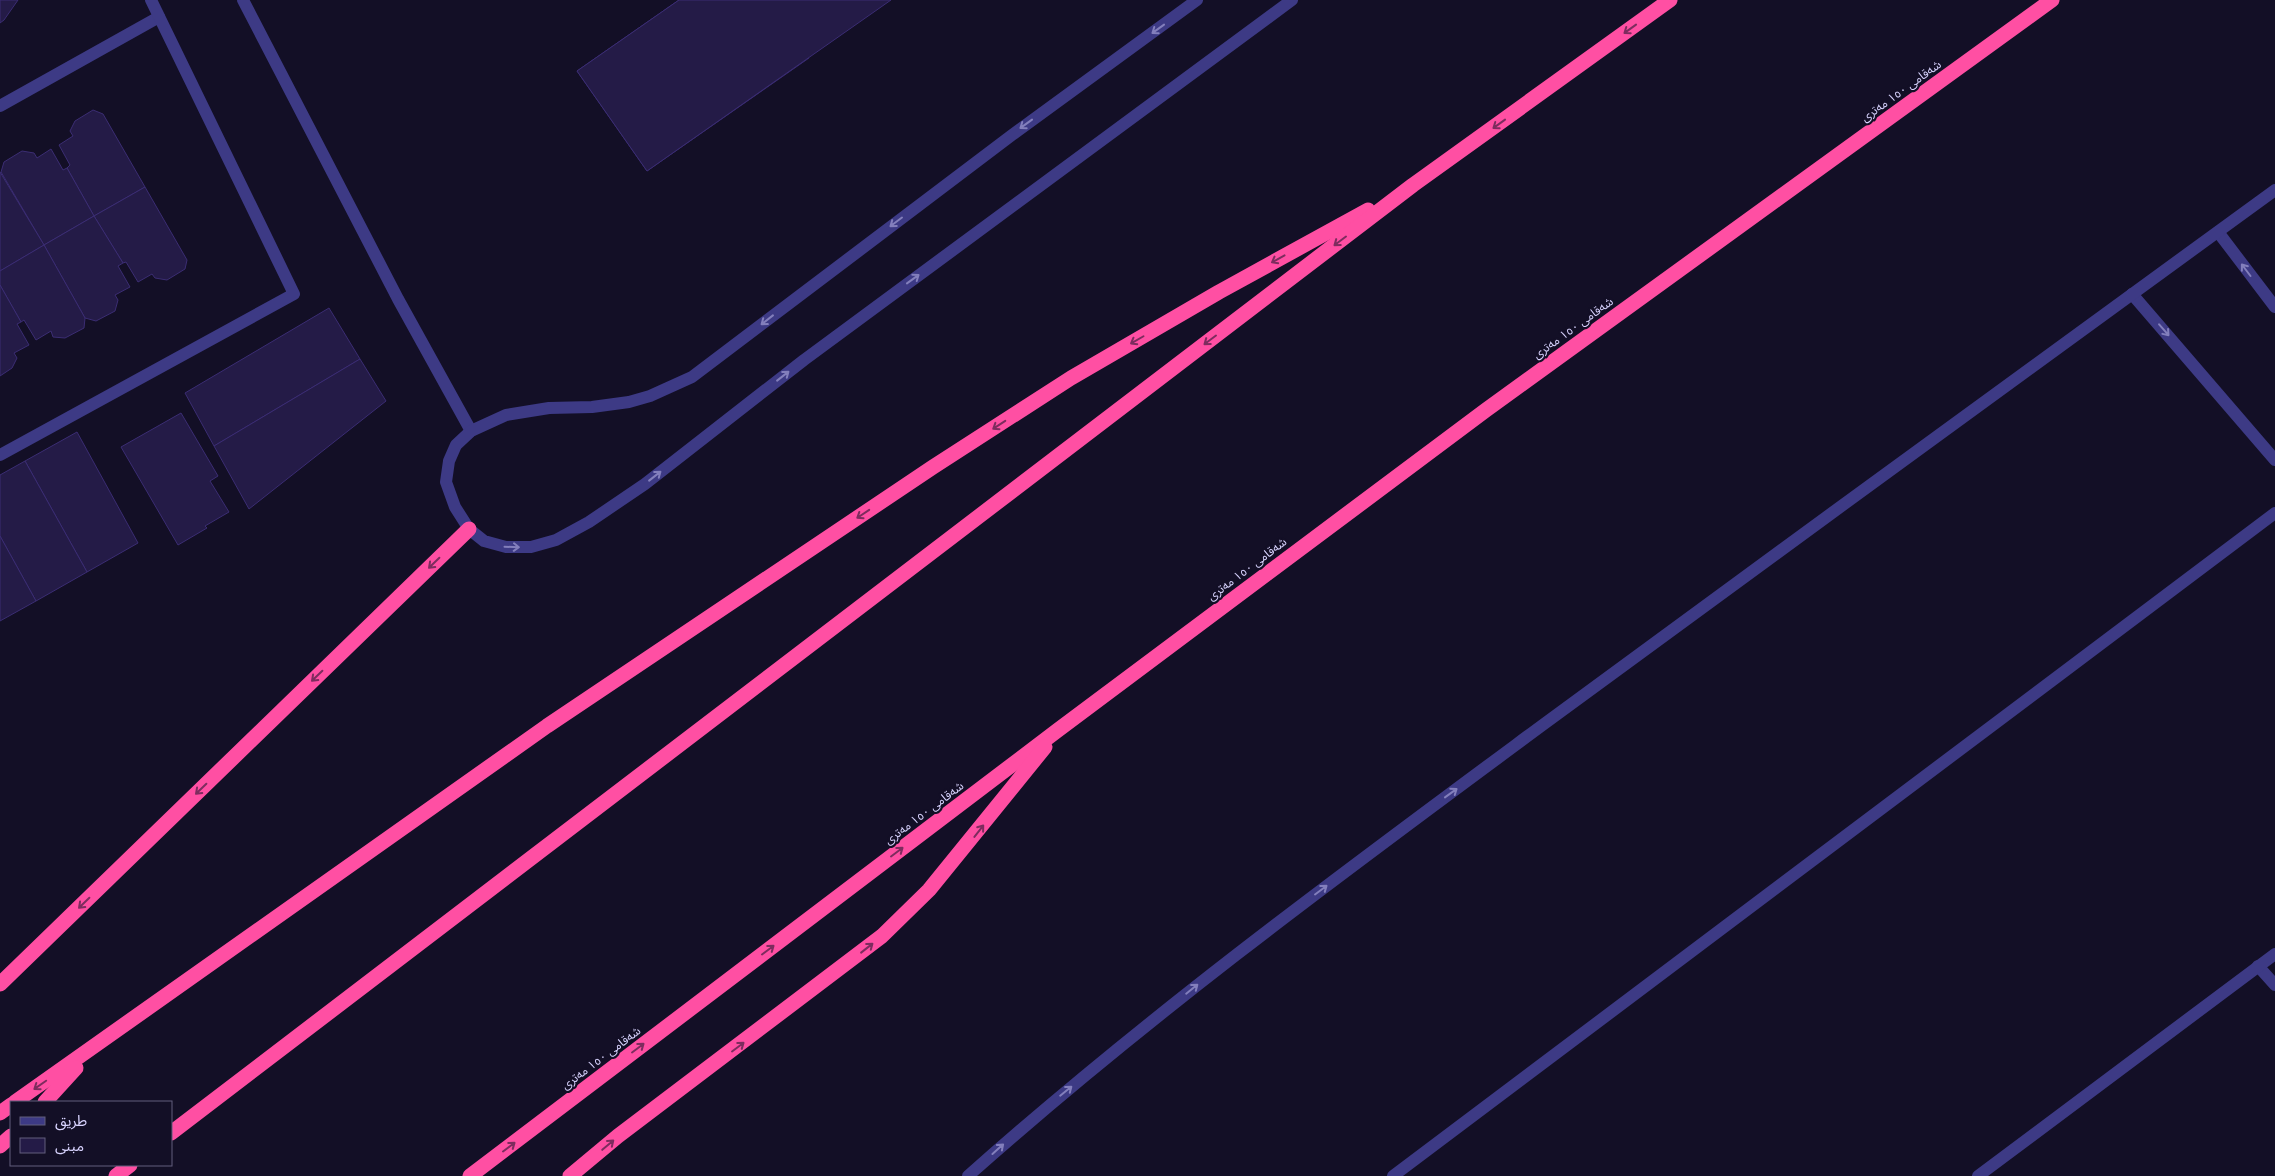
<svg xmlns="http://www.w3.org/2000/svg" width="2275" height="1176" font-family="Mulish,'Noto Sans Arabic',sans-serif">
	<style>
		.building { fill: #241b47; stroke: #3b2d73 }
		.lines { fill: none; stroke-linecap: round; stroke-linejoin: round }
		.minor { stroke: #3d3a85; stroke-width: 12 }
		.highway { stroke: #ff4fa3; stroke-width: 15 }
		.oneway { stroke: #837fbc }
		.oneway2 { stroke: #7d2c5e }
		.labels { text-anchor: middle; stroke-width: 4.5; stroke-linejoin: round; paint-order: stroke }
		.street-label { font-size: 12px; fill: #d9d4ff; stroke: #130f26 }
	</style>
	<rect width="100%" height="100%" fill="#130f26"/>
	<g class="building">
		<path d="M0,0h18l-14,20 -4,3z"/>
		<path d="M679,0h89l41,58 -162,113 -70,-100z"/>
		<path d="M679,0h212l-244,171 -70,-100z"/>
		<path d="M93,110l10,4 42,73 -51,29 -27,-48 3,-3 -11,-20 14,-9 -3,-5 5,-10z"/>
		<path d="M51,149l12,21 4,-2 27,48 -50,29 -43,-73 3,-10 18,-11 12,2 3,5z"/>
		<path d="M0,172l44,73 -44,26z"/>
		<path d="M145,187l42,73 -2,9 -18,11 -12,-2 -3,-4 -14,8 -12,-20 -3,1 -29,-47z"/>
		<path d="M94,216l29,47 -5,3 12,21 -15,8 3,5 -3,11 -19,10 -11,-3 -41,-73z"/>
		<path d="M44,245l41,73 -1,10 -19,10 -12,-1 -2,-6 -15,9 -12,-20 -3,2 -21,-37v-14z"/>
		<path d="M0,285l21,37 -4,2 12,21 -15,8 3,5 -5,10 -12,8z"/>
		<path d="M329,308l31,51 -146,87 -29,-53z"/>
		<path d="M360,359l26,42 -137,108 -35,-63z"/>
		<path d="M181,413l37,63 -8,5 19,31 -24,14 2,2 -29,17 -57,-98z"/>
		<path d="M77,432l61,111 -51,29 -62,-111z"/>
		<path d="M25,461l62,111 -51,29 -36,-65v-61z"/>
		<path d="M0,536l36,65 -36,20z"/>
	</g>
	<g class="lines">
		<g class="minor">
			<path d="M243,0l155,299 73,132"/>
			<path d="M1197,0l-185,135 -320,242 -42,19 -21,6 -37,5 -43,1 -43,7 -35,16 -15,14 -7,16 -3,21 9,25 14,22 15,12 22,6h25l25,-7 33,-18 56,-38 159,-124 488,-360"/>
			<path d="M0,106l159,-89"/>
			<path d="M2218,232l57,75"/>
			<path d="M2132,294l143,166"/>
			<path d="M0,455l294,-161 -143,-294"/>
			<path d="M2258,966l17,19"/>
			<path d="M968,1176c182,-162 380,-307 576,-452 243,-179 487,-356 731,-534"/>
			<path d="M1393,1176l882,-663"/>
			<path d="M1978,1176l297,-222"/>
		</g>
		<g class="highway">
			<path d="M0,984l469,-455"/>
			<path d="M15,1102l532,-376 386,-259 138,-89 148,-86 149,-82"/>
			<path d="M45,1102l31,-34"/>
			<path d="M0,1113l11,-8"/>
			<path d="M171,1133l1242,-948 257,-185"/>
			<path d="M0,1146l11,-10"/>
			<path d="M116,1176l14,-11"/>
			<path d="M470,1176l588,-446 428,-320 566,-410"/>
			<path d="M570,1176l48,-40 264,-200 47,-46 116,-143"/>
		</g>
	</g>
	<defs><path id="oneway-shaft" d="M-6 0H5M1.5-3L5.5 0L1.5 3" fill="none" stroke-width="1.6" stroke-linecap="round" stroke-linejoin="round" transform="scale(1.25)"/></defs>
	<g class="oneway">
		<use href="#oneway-shaft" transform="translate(1158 29) rotate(144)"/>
		<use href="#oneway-shaft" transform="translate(1026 124) rotate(144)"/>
		<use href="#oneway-shaft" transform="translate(896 222) rotate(143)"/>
		<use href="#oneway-shaft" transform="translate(2246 270) rotate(-127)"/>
		<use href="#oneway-shaft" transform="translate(913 279) rotate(-36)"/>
		<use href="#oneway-shaft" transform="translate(767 320) rotate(142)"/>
		<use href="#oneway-shaft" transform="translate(2164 330) rotate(49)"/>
		<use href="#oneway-shaft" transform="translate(783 376) rotate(-38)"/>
		<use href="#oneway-shaft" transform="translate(655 476) rotate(-38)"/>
		<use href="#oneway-shaft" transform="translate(512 547) rotate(2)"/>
		<use href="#oneway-shaft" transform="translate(1451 793) rotate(-36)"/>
		<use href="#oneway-shaft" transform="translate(1321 890) rotate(-37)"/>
		<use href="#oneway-shaft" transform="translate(1192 989) rotate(-39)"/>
		<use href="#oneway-shaft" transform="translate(1066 1091) rotate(-39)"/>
		<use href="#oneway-shaft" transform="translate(998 1149) rotate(-42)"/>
	</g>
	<g class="oneway2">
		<use href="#oneway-shaft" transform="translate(1630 29) rotate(144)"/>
		<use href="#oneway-shaft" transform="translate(1499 124) rotate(144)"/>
		<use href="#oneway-shaft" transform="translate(1340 241) rotate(143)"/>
		<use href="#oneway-shaft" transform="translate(1278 259) rotate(151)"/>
		<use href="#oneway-shaft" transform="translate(1137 340) rotate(150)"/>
		<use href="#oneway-shaft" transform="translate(1210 340) rotate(143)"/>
		<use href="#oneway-shaft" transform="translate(999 425) rotate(147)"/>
		<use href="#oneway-shaft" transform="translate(863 514) rotate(146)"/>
		<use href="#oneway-shaft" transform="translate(434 563) rotate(136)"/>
		<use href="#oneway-shaft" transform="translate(317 676) rotate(136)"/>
		<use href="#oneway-shaft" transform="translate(201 789) rotate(136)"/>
		<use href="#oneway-shaft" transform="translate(979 831) rotate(-52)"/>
		<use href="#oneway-shaft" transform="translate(897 852) rotate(-37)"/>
		<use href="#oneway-shaft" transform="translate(84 903) rotate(136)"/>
		<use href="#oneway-shaft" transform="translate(867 948) rotate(-38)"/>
		<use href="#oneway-shaft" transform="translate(768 950) rotate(-37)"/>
		<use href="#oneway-shaft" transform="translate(738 1047) rotate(-37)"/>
		<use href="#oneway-shaft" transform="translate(638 1048) rotate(-37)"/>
		<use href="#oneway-shaft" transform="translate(40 1085) rotate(145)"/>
		<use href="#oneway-shaft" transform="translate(608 1145) rotate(-40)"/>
		<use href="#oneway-shaft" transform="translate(509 1147) rotate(-37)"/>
	</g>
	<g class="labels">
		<g class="street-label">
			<text transform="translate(1901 91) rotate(-36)" y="4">شەقامی ١٥٠ مەتری</text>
			<text transform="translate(1573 328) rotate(-36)" y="4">شەقامی ١٥٠ مەتری</text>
			<text transform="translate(1247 569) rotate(-37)" y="4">شەقامی ١٥٠ مەتری</text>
			<text transform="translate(924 813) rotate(-37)" y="4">شەقامی ١٥٠ مەتری</text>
			<text transform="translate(601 1058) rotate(-37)" y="4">شەقامی ١٥٠ مەتری</text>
		</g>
	</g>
	<rect x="10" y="1101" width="162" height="65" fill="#130f26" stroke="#625e7d"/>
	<rect x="20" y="1117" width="25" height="8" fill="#3d3a85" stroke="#625e7d"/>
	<text x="55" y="1126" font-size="15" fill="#d9d4ff">طريق</text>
	<rect x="20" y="1138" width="25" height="15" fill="#241b47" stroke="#625e7d"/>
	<text x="55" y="1151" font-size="15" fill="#d9d4ff">مبنى</text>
</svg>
